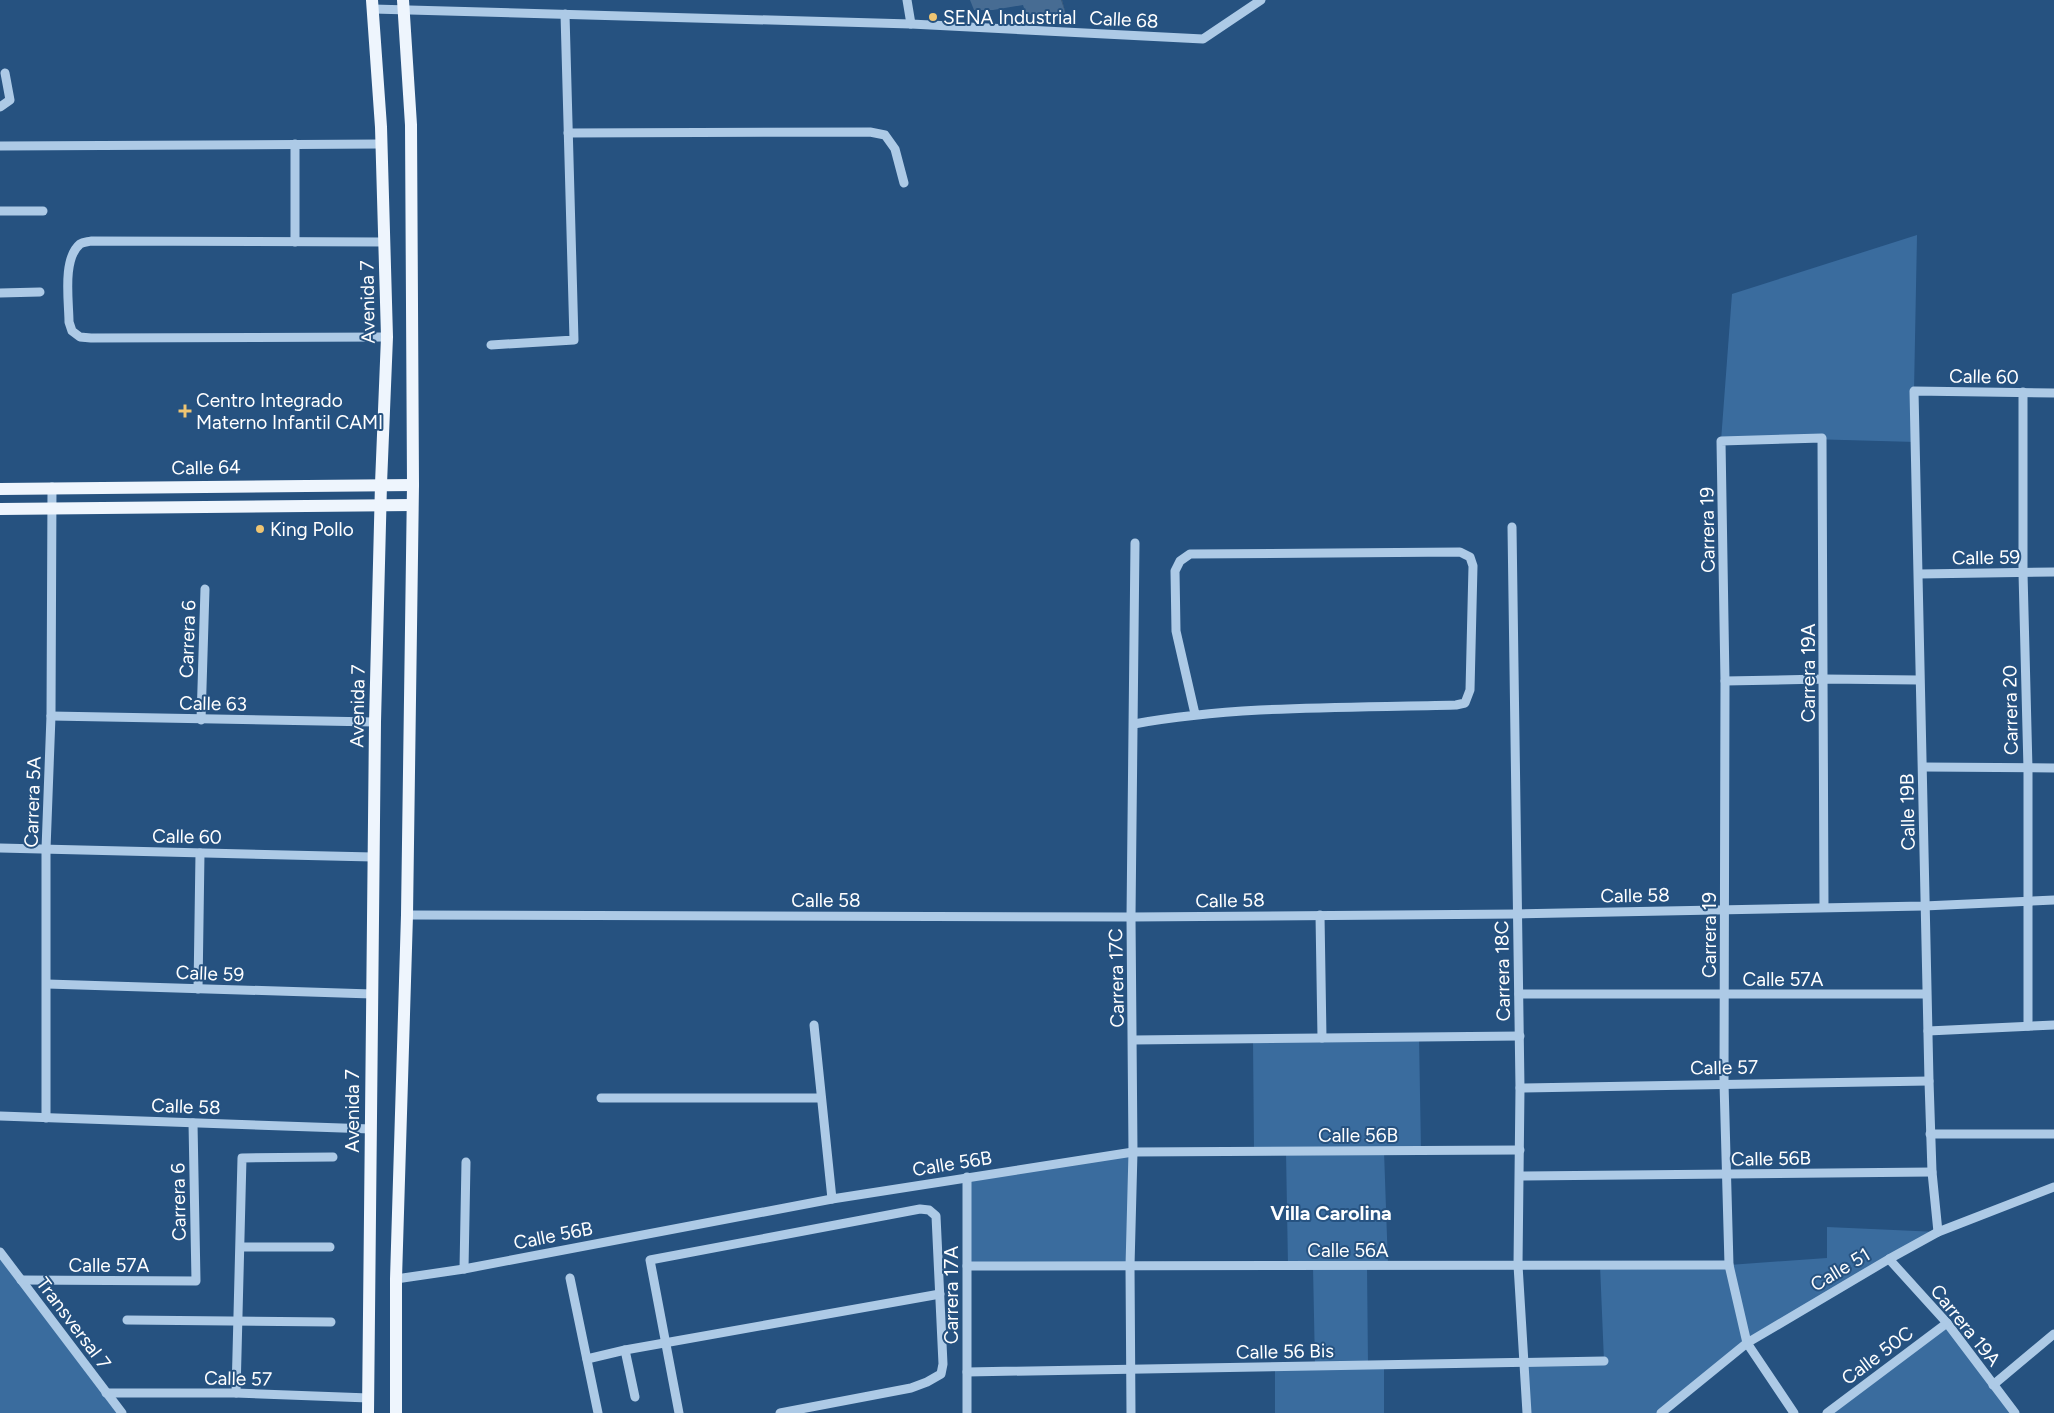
<svg xmlns="http://www.w3.org/2000/svg" width="2054" height="1413" font-family="Figtree,sans-serif">
	<style>
		.green { fill: #3a6c9e }
		.lines { fill: none; stroke-linecap: round; stroke-linejoin: round }
		.minor { stroke: #adcae6; stroke-width: 9 }
		.major { stroke: #eef5fd; stroke-width: 12 }
		.wall { fill: #476c93 }
		.shaded-wall { fill: #395878 }
		.poi-dot { fill: #efc572; stroke: #265280; stroke-width: 2 }
		.labels { text-anchor: middle; stroke-width: 4; stroke-linejoin: round; paint-order: stroke }
		.poi-label { font-size: 19px; fill: #fff; stroke: #265280; text-anchor: start }
		.street-label { font-size: 19px; fill: #fff; stroke: #265280 }
		.neighbourhood-label { font-size: 20px; font-weight: bold; fill: #fff; stroke: #265280 }
	</style>
	<rect width="100%" height="100%" fill="#265280"/>
	<g class="green">
		<path d="M1917,235l-3,156 2,51 -107,-3 -88,2 11,-147z"/>
		<path d="M1419,1037l2,114h-37l4,115h-21l1,99h16v48h-109v-46l40,-1 -2,-100h-25l-2,-115h-32l-1,-112z"/>
		<path d="M1133,1152l-3,114h-163v-89z"/>
		<path d="M1827,1227l111,5 -191,111 -86,70h-134l-3,-50 80,-2 -4,-96h129l98,-7z"/>
		<path d="M0,1252l122,161h-122z"/>
		<path d="M1947,1323l68,90h-188z"/>
	</g>
	<g class="lines">
		<g class="minor">
			<path d="M907,0l4,24"/>
			<path d="M373,9l538,15 292,15 58,-39"/>
			<path d="M0,107l10,-7 -5,-27"/>
			<path d="M568,133l302,-1 15,3 10,14 9,34"/>
			<path d="M0,146l381,-2"/>
			<path d="M0,211h43"/>
			<path d="M295,242v-98"/>
			<path d="M384,242l-293,-1c-4,1 -8,1 -11,3 -18,15 -11,58 -11,78l3,9 8,6 11,1 296,-1"/>
			<path d="M0,293l40,-1"/>
			<path d="M491,345l83,-5 -9,-326"/>
			<path d="M2023,392v181l5,196v257"/>
			<path d="M1512,527l8,561 -2,177 9,148"/>
			<path d="M1919,574l135,-2"/>
			<path d="M1725,681l99,-2 95,1"/>
			<path d="M51,716l324,6"/>
			<path d="M201,720l4,-131"/>
			<path d="M1134,724c106,-19 215,-16 322,-19l9,-2 5,-13 3,-124 -3,-9 -10,-5 -270,2 -10,7 -5,10 1,60 19,83"/>
			<path d="M1923,767l131,1"/>
			<path d="M0,848l373,9"/>
			<path d="M407,915l724,2 386,-3 407,-8 130,-6"/>
			<path d="M1320,915l2,123"/>
			<path d="M47,984l325,10"/>
			<path d="M198,989l2,-136"/>
			<path d="M1519,994h407"/>
			<path d="M814,1025l18,174"/>
			<path d="M1928,1031l126,-6"/>
			<path d="M1133,1040l387,-4"/>
			<path d="M1520,1088l409,-7"/>
			<path d="M601,1098h220"/>
			<path d="M0,1116l371,13"/>
			<path d="M46,1118v-269l5,-133 1,-229"/>
			<path d="M1930,1134h124"/>
			<path d="M1520,1176l412,-4"/>
			<path d="M967,1177v236"/>
			<path d="M1938,1232l-6,-60 -3,-91 -15,-690 140,2"/>
			<path d="M241,1247h89"/>
			<path d="M0,1252l122,161"/>
			<path d="M1889,1259l58,64 68,90"/>
			<path d="M967,1266l762,-1"/>
			<path d="M464,1269l2,-107"/>
			<path d="M570,1278l28,135"/>
			<path d="M396,1279l68,-10 368,-70 301,-47 387,-2"/>
			<path d="M21,1280l175,1 -3,-158"/>
			<path d="M127,1320l204,2"/>
			<path d="M625,1350l10,47"/>
			<path d="M587,1359l38,-9 315,-56"/>
			<path d="M967,1372l637,-11"/>
			<path d="M1993,1385l61,-51"/>
			<path d="M106,1393h130l133,5"/>
			<path d="M236,1393l6,-235 91,-1"/>
			<path d="M679,1413l-29,-153 270,-51 9,1 7,6 7,148 -2,10 -14,8 -16,6 -131,25"/>
			<path d="M1131,1413l-1,-147 3,-114 -2,-235 4,-374"/>
			<path d="M1661,1413l86,-70 142,-84 49,-27 116,-45"/>
			<path d="M1794,1413l-47,-70 -18,-78 -5,-182 1,-402 -4,-240 101,-3 2,469"/>
			<path d="M1827,1413l120,-90"/>
		</g>
		<g class="major">
			<path d="M0,489l413,-4"/>
			<path d="M0,509l412,-4"/>
			<path d="M368,1413l7,-691 6,-238 6,-147 -6,-210 -9,-127"/>
			<path d="M396,1413v-134l11,-364 6,-430 -2,-360 -8,-125"/>
		</g>
	</g>
	<path class="wall" d="M970,0h92l4,15 -40,-1 -3,-9 -30,5h-19z"/>
	<path class="shaded-wall" d="M1061,0h1l4,15z"/>
	<g class="poi-dot">
		<circle cx="933" cy="17" r="5"/>
		<path d="M182.5 403.5h5v5h5v5h-5v5h-5v-5h-5v-5h5z"/>
		<circle cx="260" cy="529" r="5"/>
	</g>
	<g class="labels">
		<g class="poi-label">
			<text x="943" y="24">SENA Industrial</text>
			<text x="196" y="407">Centro Integrado<tspan x="196" dy="22">Materno Infantil CAMI</tspan></text>
			<text x="270" y="536">King Pollo</text>
		</g>
		<g class="street-label">
			<text transform="translate(1124 19) rotate(3)" y="7">Calle 68</text>
			<text transform="translate(367 302) rotate(-91)" y="7">Avenida 7</text>
			<text transform="translate(1984 376) rotate(1)" y="7">Calle 60</text>
			<text transform="translate(206 467) rotate(-1)" y="7">Calle 64</text>
			<text transform="translate(1707 530) rotate(-91)" y="7">Carrera 19</text>
			<text transform="translate(1986 557) rotate(-1)" y="7">Calle 59</text>
			<text transform="translate(187 639) rotate(-88)" y="7">Carrera 6</text>
			<text transform="translate(1808 673) rotate(-90)" y="7">Carrera 19A</text>
			<text transform="translate(213 703) rotate(1)" y="7">Calle 63</text>
			<text transform="translate(357 706) rotate(-89)" y="7">Avenida 7</text>
			<text transform="translate(2010 710) rotate(-91)" y="7">Carrera 20</text>
			<text transform="translate(32 802) rotate(-88)" y="7">Carrera 5A</text>
			<text transform="translate(1907 812) rotate(-91)" y="7">Calle 19B</text>
			<text transform="translate(187 836) rotate(1)" y="7">Calle 60</text>
			<text transform="translate(1635 895) rotate(-1)" y="7">Calle 58</text>
			<text x="826" y="907">Calle 58</text>
			<text transform="translate(1230 900) rotate(-1)" y="7">Calle 58</text>
			<text transform="translate(1709 935) rotate(-90)" y="7">Carrera 19</text>
			<text transform="translate(1502 971) rotate(-91)" y="7">Carrera 18C</text>
			<text transform="translate(210 973) rotate(2)" y="7">Calle 59</text>
			<text transform="translate(1116 978) rotate(-91)" y="7">Carrera 17C</text>
			<text x="1783" y="986">Calle 57A</text>
			<text transform="translate(1724 1067) rotate(-1)" y="7">Calle 57</text>
			<text transform="translate(186 1106) rotate(2)" y="7">Calle 58</text>
			<text transform="translate(352 1111) rotate(-90)" y="7">Avenida 7</text>
			<text x="1358" y="1142">Calle 56B</text>
			<text transform="translate(1771 1158) rotate(-1)" y="7">Calle 56B</text>
			<text transform="translate(952 1163) rotate(-9)" y="7">Calle 56B</text>
			<text transform="translate(178 1202) rotate(-91)" y="7">Carrera 6</text>
			<text transform="translate(553 1235) rotate(-11)" y="7">Calle 56B</text>
			<text x="1348" y="1257">Calle 56A</text>
			<text x="109" y="1272">Calle 57A</text>
			<text transform="translate(1840 1269) rotate(-31)" y="7">Calle 51</text>
			<text transform="translate(951 1295) rotate(-90)" y="7">Carrera 17A</text>
			<text transform="translate(74 1323) rotate(53)" y="7">Transversal 7</text>
			<text transform="translate(1966 1325) rotate(51)" y="7">Carrera 19A</text>
			<text transform="translate(1285 1351) rotate(-1)" y="7">Calle 56 Bis</text>
			<text transform="translate(1877 1355) rotate(-37)" y="7">Calle 50C</text>
			<text transform="translate(238 1378) rotate(1)" y="7">Calle 57</text>
		</g>
		<g class="neighbourhood-label">
			<text x="1331" y="1220">Villa Carolina</text>
		</g>
	</g>
</svg>
